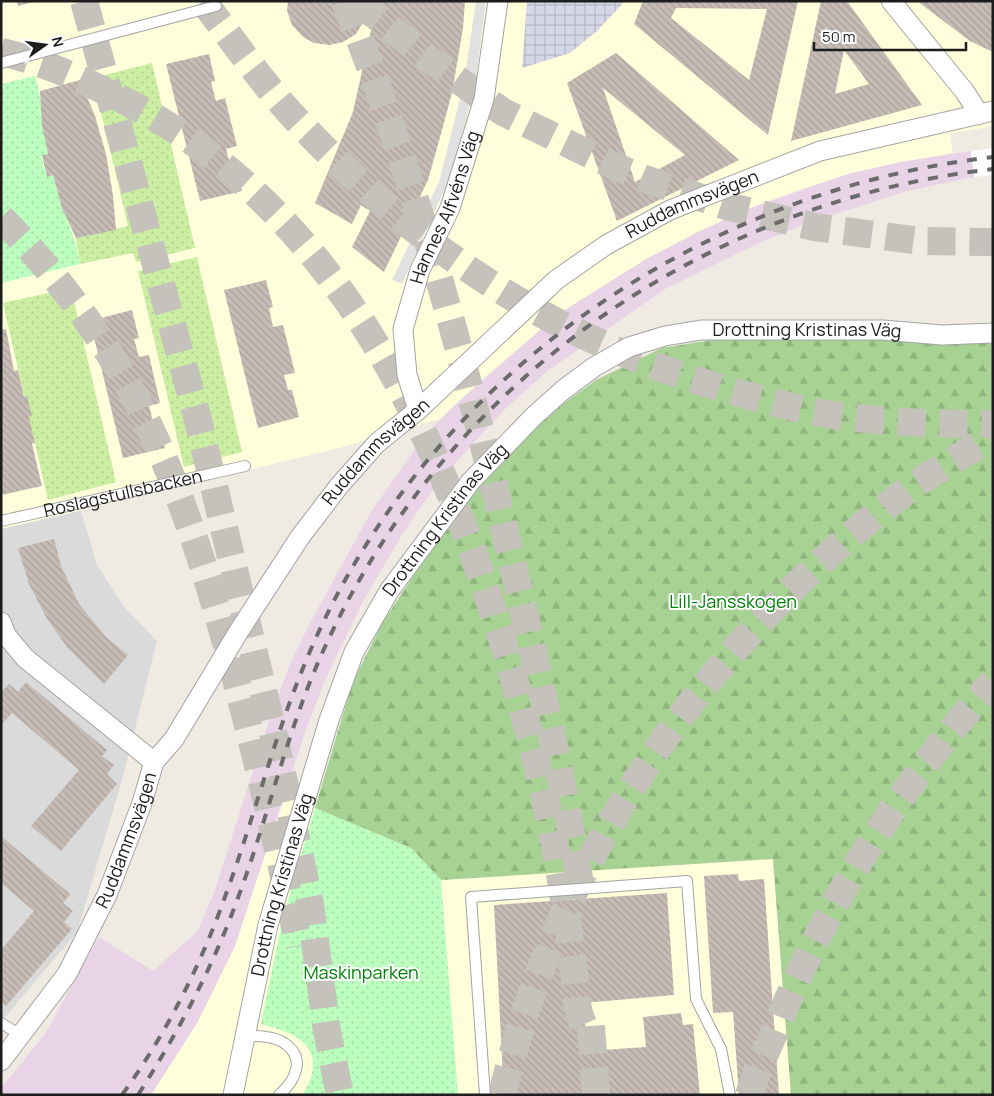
<svg xmlns="http://www.w3.org/2000/svg" width="994" height="1096" font-family="Manrope,sans-serif">
	<style>
		.residential { fill: #dbdada }
		.education { fill: #fffedb }
		.railway { fill: #e9d3e6 }
		.grass { fill: url(#grass-dots) }
		.forest { fill: url(#forest-firs) }
		.park { fill: url(#park-dots) }
		.parking { fill: #e1e1e1 }
		.plaza { fill: url(#plaza-grid) }
		.pier { fill: #fff }
		.building { fill: url(#building-back-hatch); fill-rule: evenodd }
		.lines { fill: none; stroke-linecap: round; stroke-linejoin: round }
		.highway-tunnel { stroke: #c5c1bb; stroke-width: 28; stroke-dasharray: 28 14; stroke-linecap: butt }
		.lane-casing { stroke: #a4a4a4; stroke-width: 12 }
		.street-casing { stroke: #a4a4a4; stroke-width: 21 }
		.lane { stroke: #fff; stroke-width: 10 }
		.street { stroke: #fff; stroke-width: 19 }
		.rail { stroke: #6b6b6b; stroke-width: 4; stroke-dasharray: 10 10; stroke-linecap: butt }
		.labels { text-anchor: middle; stroke-width: 4; stroke-linejoin: round; paint-order: stroke }
		.street-label { font-size: 18px; fill: #1d1d1d; stroke: #fff }
		.park-label { font-size: 18px; fill: #038309; stroke: #fff }
	</style>
	<defs>
		<pattern id="grass-dots" width="8" height="8" patternUnits="userSpaceOnUse" patternTransform="scale(1.25)"><rect width="8" height="8" fill="#cbeea3"/><path d="M2 2h.1M6 6h.1" fill="none" stroke="#aecc8c" stroke-width="1.8" stroke-linecap="round"/></pattern>
		<pattern id="forest-firs" width="22" height="20" patternUnits="userSpaceOnUse" patternTransform="scale(1.25)"><rect width="22" height="20" fill="#a8d293"/><path d="M5 1l3.5 6h-7zM16 11l3.5 6h-7z" fill="#90b47e"/></pattern>
		<pattern id="park-dots" width="8" height="8" patternUnits="userSpaceOnUse" patternTransform="scale(1.25)"><rect width="8" height="8" fill="#bbfebe"/><path d="M2 2h.1M6 6h.1" fill="none" stroke="#a0d9a3" stroke-width="1.8" stroke-linecap="round"/></pattern>
		<pattern id="plaza-grid" width="8" height="8" patternUnits="userSpaceOnUse" patternTransform="scale(1.25)"><rect width="8" height="8" fill="#d6d7e5"/><path d="M0 4h8M4 0v8" fill="none" stroke="#b7b8c4"/></pattern>
		<pattern id="building-back-hatch" width="6" height="6" patternUnits="userSpaceOnUse" patternTransform="scale(1.25)"><rect width="6" height="6" fill="#c7bcb5"/><path d="M-1 5l2 2M0 0l6 6M5-1l2 2" fill="none" stroke="#aaa19b"/></pattern>
	</defs>
	<rect width="100%" height="100%" fill="#efeae2"/>
	<path class="residential" d="M81,511l16,54 27,42 33,34 -33,132 -47,159 -76,90v-493z"/>
	<g class="education">
		<path d="M1,1h992v125l-43,8 3,19 -105,21 -52,17 -51,19 -97,48 -88,55 -80,68 -40,38 -108,31 -331,79z"/>
		<path d="M286,792l156,88 331,-21 18,236h-640l46,-72 38,-77z"/>
	</g>
	<path class="railway" d="M971,151l3,26 -67,14 -100,32 -48,20 -94,46 -119,83 -40,36 -51,55 -28,35 -25,37 -39,66 -38,79 -21,55 -69,211 -38,77 -46,72h-150v-7l44,-54 54,-97 54,34 45,-40 17,-41 54,-169 21,-57 20,-41 61,-111 53,-76 31,-31 105,-92 88,-55 48,-25 49,-23 103,-36 52,-12z"/>
	<g class="grass">
		<path d="M152,63l43,185 -59,14 -3,-9 -53,11 -4,-26 52,-12 -35,-148z"/>
		<path d="M197,257l45,195 -58,15 -46,-196z"/>
		<path d="M71,288l45,194 -68,18 -45,-197z"/>
	</g>
	<path class="forest" d="M858,339l135,1v755h-202l-18,-236 -332,21 -30,-32 -96,-40 38,-127 30,-59 50,-76 54,-70 59,-60 50,-36 66,-32 49,-8z"/>
	<g class="park">
		<path d="M35,76c8,25 8,52 13,78l-7,3 6,20 6,-2c8,31 22,58 27,89l-79,19v-199z"/>
		<path d="M315,808l96,40 30,32 17,215h-155c26,-46 -2,-61 -42,-71l22,-107z"/>
	</g>
	<path class="parking" d="M476,1h10l-11,85 -24,89 -49,109 -10,-4 47,-98 25,-99z"/>
	<path class="plaza" d="M527,1h98l-28,30 -27,22 -48,15z"/>
	<path class="pier" d="M993,148v27l-19,2 -3,-26z"/>
	<g class="building">
		<path d="M17,1h16v1l-15,4z"/>
		<path d="M288,1h177l-2,27 -11,65 -13,48 -11,39 -44,92 -32,-25 18,-36 -9,-6 -9,19 -37,-21 38,-91 19,-86 -10,-2 -6,10 -13,8 -13,3 -16,-2 -11,-6 -11,-12 -5,-14z"/>
		<path d="M643,1h155l-30,134 -134,-111zM676,8l91,1 -18,71 -78,-62z"/>
		<path d="M821,1h26l75,104 -131,36zM844,50l25,34 -34,10z"/>
		<path d="M917,1h76v51l-23,-11z"/>
		<path d="M616,53l123,107 -122,61 -50,-138zM603,88l82,67 -50,27z"/>
		<path d="M209,54l6,27 -4,1 5,19 9,-3 12,48 -11,3 4,15 5,-1 7,28 -42,10 -34,-137z"/>
		<path d="M80,80l15,36 11,38 7,41 3,35 -40,8 -14,-30 -9,-33 -6,2 -5,-22 6,-1 -6,-29 -2,-34z"/>
		<path d="M266,280l7,27 -4,1 4,19 10,-2 12,48 -11,2 4,15h4l7,27 -41,11 -34,-138z"/>
		<path d="M132,310l7,28 -5,1 5,18 10,-2 11,48 -11,3 4,15 5,-2 7,29 -42,10 -33,-137z"/>
		<path d="M6,329l8,42 4,-1 6,27 3,-1 5,20 -3,1 6,26 -3,1 10,42 -41,9v-165z"/>
		<path d="M54,539l7,27 18,38 27,33 22,18 -24,29 -37,-37 -21,-30 -17,-33 -11,-36z"/>
		<path d="M26,682l81,68 -5,6 12,9 -7,9 10,10 -56,67 -30,-25 48,-56 -67,-57 -11,12v-37l2,2 6,-6 9,8z"/>
		<path d="M1,836l69,58 -7,9 10,8 -9,11 8,7 -66,77 -5,-4v-52l33,-39 -33,-28z"/>
		<path d="M738,874l1,7 25,-2 15,216h-40l-6,-83 -20,1 -9,-137z"/>
		<path d="M667,893l7,102 -91,8 5,48 58,-4 -3,-30 38,-4 2,12 10,-1 7,71h-196l-10,-190z"/>
	</g>
	<g class="lines">
		<g class="highway-tunnel">
			<path d="M84,1l114,419 77,320 35,164 17,127 13,64"/>
			<path d="M203,1c34,45 66,92 106,132 120,125 253,209 419,257 42,12 86,24 129,28 45,5 90,6 136,6"/>
			<path d="M345,1c73,184 125,380 170,573 24,103 48,205 65,310"/>
			<path d="M358,1l64,53 81,58 111,54 31,13 81,27 89,21 106,14 72,1"/>
			<path d="M1,52c36,8 71,23 104,39 208,97 316,301 385,511 22,66 41,133 56,201 8,34 14,69 19,103 4,24 6,49 10,73 1,12 1,26 5,37 3,9 8,19 13,28"/>
			<path d="M1,218c52,52 97,112 132,176 42,79 70,167 94,252 27,99 51,199 72,300"/>
			<path d="M591,1026l5,69"/>
			<path d="M502,1095c56,-238 202,-449 395,-597 30,-23 63,-42 96,-62"/>
			<path d="M749,1095c7,-23 18,-45 27,-67 51,-127 125,-244 217,-346"/>
		</g>
		<defs>
			<g id="lane">
				<path d="M1,63l215,-57"/>
				<path id="s1" d="M1,521l244,-55"/>
				<path d="M1,1023l21,13"/>
				<path d="M246,1036c12,0 28,0 38,7 23,15 11,38 -5,52"/>
				<path d="M485,1095l-14,-198 216,-16 9,118 25,50 9,46"/>
			</g>
			<g id="street">
				<path d="M891,1l74,91 14,22"/>
				<path id="s2" d="M418,410l-11,-35 -4,-46 17,-59 30,-62 34,-109 14,-98"/>
				<path d="M1,622l5,13 19,23 129,104"/>
				<path id="s3" d="M1,1061l66,-87 40,-79 35,-92 12,-41 20,-23 65,-108 61,-94 39,-51 38,-43 41,-33 138,-130 50,-35 64,-35 150,-59 173,-40"/>
				<path id="s4" d="M233,1095l35,-170 61,-205 25,-68 35,-61 82,-110 63,-65 29,-26 31,-23 35,-20 36,-11 36,-6h182l59,5 51,-2"/>
			</g>
		</defs>
		<use href="#lane" class="lane-casing"/>
		<use href="#street" class="street-casing"/>
		<use href="#lane" class="lane"/>
		<use href="#street" class="street"/>
		<g class="rail">
			<path d="M122,1095c44,-61 79,-130 104,-201 27,-73 46,-149 75,-221 113,-286 389,-481 692,-516"/>
			<path d="M138,1095c39,-61 73,-124 98,-192 29,-76 47,-156 78,-231 116,-279 380,-469 679,-503"/>
		</g>
	</g>
	<g class="labels">
		<g class="street-label">
			<text dy="6" stroke="none"><textPath href="#s2" startOffset="212">Hannes Alfvéns Väg</textPath></text>
			<text dy="6" stroke="none"><textPath href="#s3" startOffset="1128">Ruddammsvägen</textPath></text>
			<text dy="6" stroke="none"><textPath href="#s4" startOffset="1056">Drottning Kristinas Väg</textPath></text>
			<text dy="6" stroke="none"><textPath href="#s3" startOffset="722">Ruddammsvägen</textPath></text>
			<text dy="6" stroke="none"><textPath href="#s1" startOffset="125">Roslagstullsbacken</textPath></text>
			<text dy="6" stroke="none"><textPath href="#s4" startOffset="621">Drottning Kristinas Väg</textPath></text>
			<text dy="6" stroke="none"><textPath href="#s3" startOffset="256">Ruddammsvägen</textPath></text>
			<text dy="6" stroke="none"><textPath href="#s4" startOffset="216">Drottning Kristinas Väg</textPath></text>
		</g>
		<g class="park-label">
			<text x="733" y="608">Lill-Jansskogen</text>
			<text x="361" y="979">Maskinparken</text>
		</g>
	</g>
	<rect width="994" height="1096" fill="none" stroke="#1d1d1d" stroke-width="5"/>
	<g transform="translate(45 45) rotate(76)" stroke="#ffffff" stroke-width="4" paint-order="stroke">
	<path d="M0-4L9 19L0 12L-9 19Z" fill="#1d1d1d"/>
	<text y="-8" font-size="14" font-weight="bold" text-anchor="middle" fill="#1d1d1d">N</text>
	</g>
	<path d="M814 42v8h152v-8" fill="none" stroke="#1d1d1d" stroke-width="2.5"/>
	<text x="822" y="42" font-size="15" fill="#1d1d1d" stroke="#ffffff" stroke-width="4" paint-order="stroke">50 m</text>
</svg>
